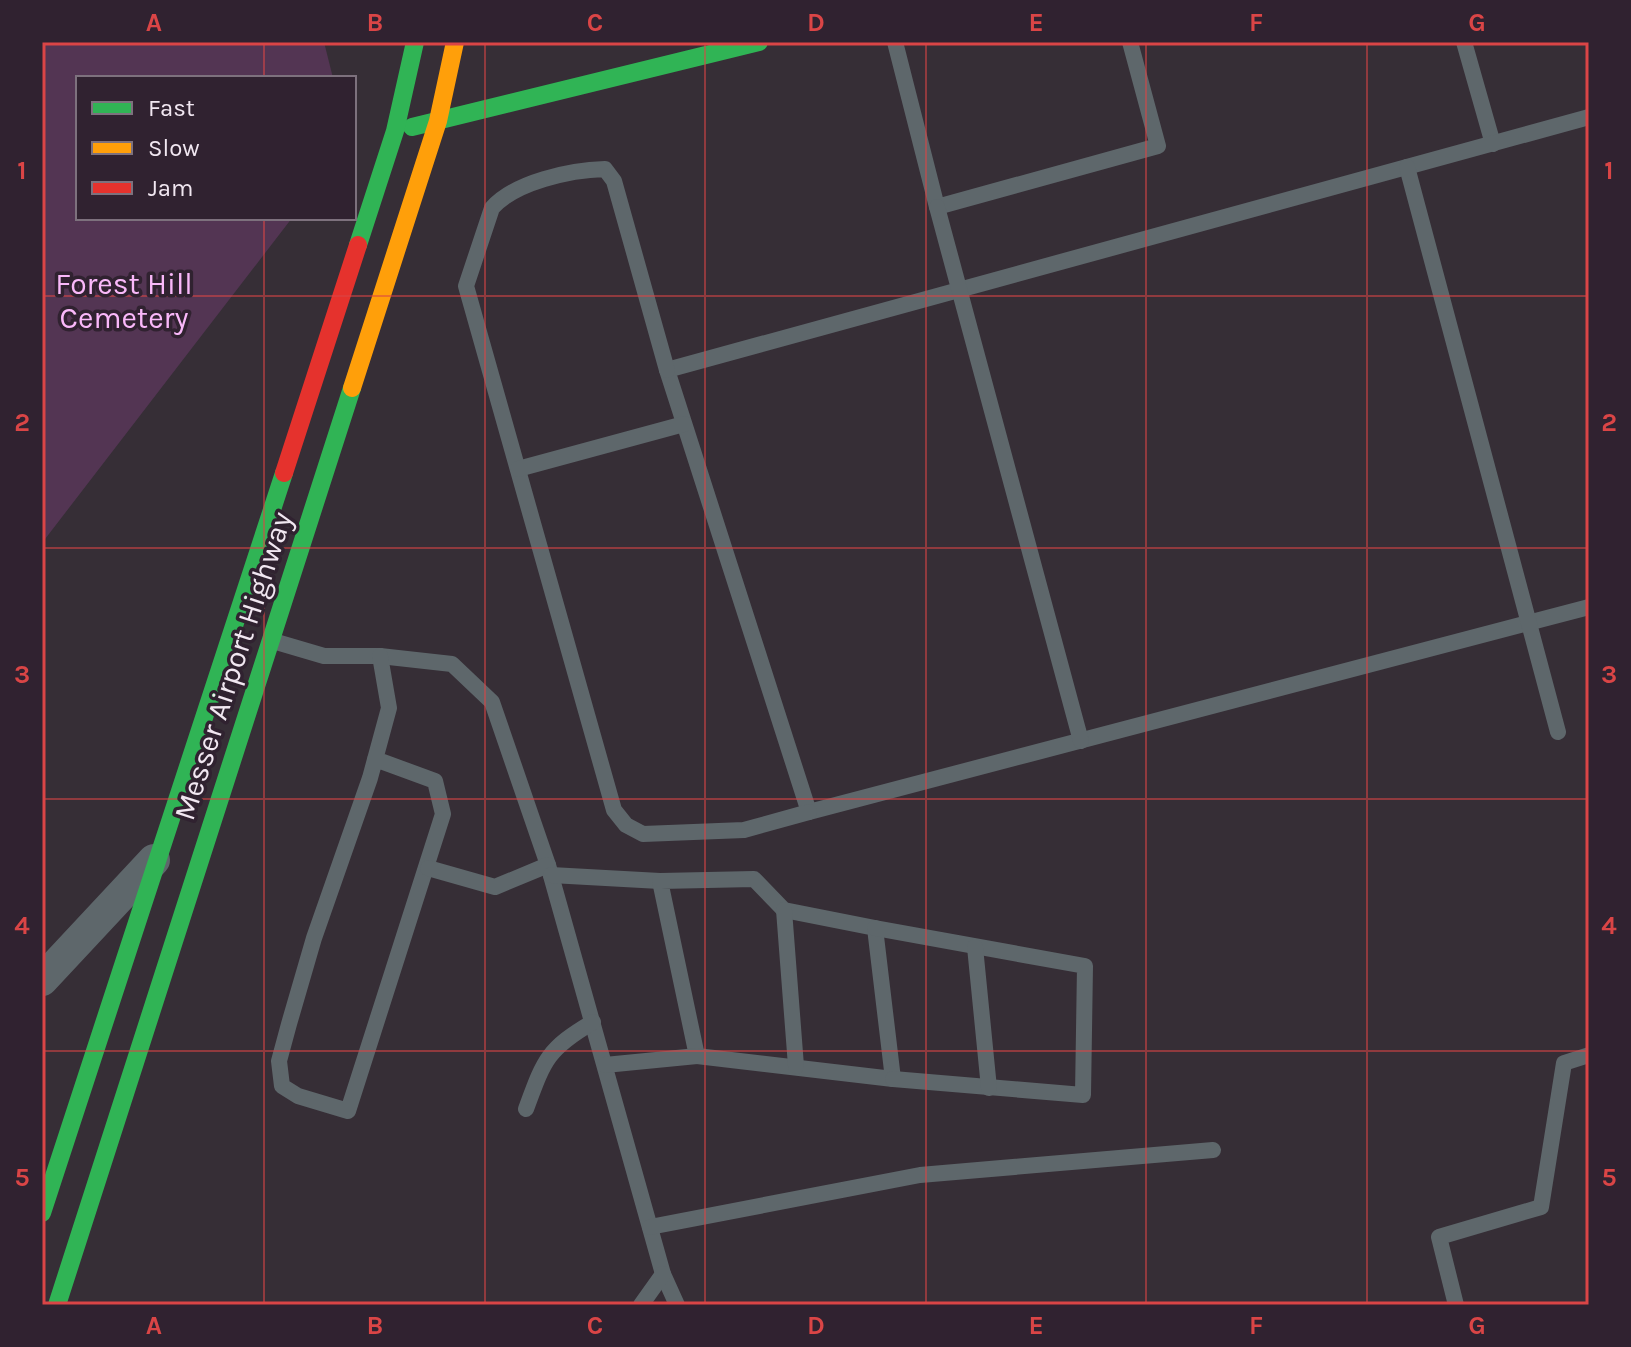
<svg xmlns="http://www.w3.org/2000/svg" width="1631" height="1347" font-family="Karla,sans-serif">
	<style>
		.green { fill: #533553 }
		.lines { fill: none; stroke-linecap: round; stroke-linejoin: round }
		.lane { stroke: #5e676b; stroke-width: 16 }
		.street { stroke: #5e676b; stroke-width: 32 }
		.fast { stroke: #30b455; stroke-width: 18 }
		.slow { stroke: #ff9f0a; stroke-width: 18 }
		.jam { stroke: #e5322d; stroke-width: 18 }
		.grid { fill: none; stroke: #da4546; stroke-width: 2; stroke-opacity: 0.55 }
		.labels { text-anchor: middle; stroke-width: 7; stroke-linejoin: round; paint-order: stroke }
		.park-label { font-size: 30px; fill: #f9b8f9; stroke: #302230 }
		.street-label { font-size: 30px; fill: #f1e7f1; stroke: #302230 }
		.neatline { fill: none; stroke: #da4546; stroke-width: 3 }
		.grid-label { font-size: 26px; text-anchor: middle; font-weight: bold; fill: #da4546 }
	</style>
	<rect width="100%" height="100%" fill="#362e36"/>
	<path class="green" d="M42,42h282l9,36h-255v140h214l-250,325z"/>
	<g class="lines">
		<g class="lane">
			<path d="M895,42l42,165 221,-61 -28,-104"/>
			<path d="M1464,42l29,102"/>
			<path d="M1589,117l-922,253 142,442 780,-205"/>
			<path d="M1407,167l151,565"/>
			<path d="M937,207l144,534"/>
			<path d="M667,370l-53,-189 -9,-12c-35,1 -90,13 -113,39l-26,78 148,524 12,15 17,9 101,-4 65,-18"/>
			<path d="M518,469l166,-45"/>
			<path d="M273,641l51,15h56l72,8 40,38 56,163 115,409 14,31"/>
			<path d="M375,759l60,22 8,33 -95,297 -50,-15 -16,-10 -3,-25 10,-37 25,-86 56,-160 19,-70 -9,-52"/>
			<path d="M428,868l67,19 53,-22"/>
			<path d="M551,875l109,6"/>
			<path d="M754,879l30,31 91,18 18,151 -196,-23 -37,-175z"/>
			<path d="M784,910l12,156"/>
			<path d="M875,928l210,38 -2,129 -190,-16"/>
			<path d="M975,947l14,141"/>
			<path d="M605,1065l92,-9"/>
			<path d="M526,1109c18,-49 21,-60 67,-87"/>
			<path d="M650,1227l270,-52 293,-25"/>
			<path d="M641,1305l22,-31"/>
			<path d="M1456,1305l-17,-68 102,-30 23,-144 25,-8"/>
		</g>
		<path class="street" d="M42,980l112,-120"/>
		<g class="fast">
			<path d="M412,127l347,-85"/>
			<path d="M358,245l37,-114 20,-89"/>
			<path d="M42,1213l242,-740"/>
			<path d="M57,1305l295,-917"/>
		</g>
		<path class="slow" d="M352,388l86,-267 17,-79"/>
		<path class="jam" d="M284,473l74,-228"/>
	</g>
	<path class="grid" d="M264,42v36M485,42v1263M705,42v1263M926,42v1263M1146,42v1263M1367,42v1263M264,218v1087M42,296h1547M42,548h1547M42,799h1547M42,1051h1547"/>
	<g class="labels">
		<g class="park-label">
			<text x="124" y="294">Forest Hill<tspan x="124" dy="34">Cemetery</tspan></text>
		</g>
		<g class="street-label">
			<text transform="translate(233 666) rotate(-72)" y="10">Messer Airport Highway</text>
		</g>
	</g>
	<rect width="1631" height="1347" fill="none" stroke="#302230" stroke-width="88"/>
	<rect x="76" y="76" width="280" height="144" fill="#302230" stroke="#7d717d" stroke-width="2"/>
	<rect x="92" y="102" width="40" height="12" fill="#30b455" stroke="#7d717d" stroke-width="2"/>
	<text x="148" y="116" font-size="24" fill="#f1e7f1">Fast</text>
	<rect x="92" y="142" width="40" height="12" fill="#ff9f0a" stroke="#7d717d" stroke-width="2"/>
	<text x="148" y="156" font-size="24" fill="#f1e7f1">Slow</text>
	<rect x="92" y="182" width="40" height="12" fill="#e5322d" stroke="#7d717d" stroke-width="2"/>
	<text x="148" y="196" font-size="24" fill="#f1e7f1">Jam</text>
	<rect x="44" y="44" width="1543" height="1259" class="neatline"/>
	<g class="grid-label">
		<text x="154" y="31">A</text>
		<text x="375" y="31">B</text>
		<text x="595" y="31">C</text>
		<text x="816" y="31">D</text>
		<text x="1036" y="31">E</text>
		<text x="1256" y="31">F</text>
		<text x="1477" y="31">G</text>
		<text x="22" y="179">1</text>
		<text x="1609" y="179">1</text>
		<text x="22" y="431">2</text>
		<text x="1609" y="431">2</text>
		<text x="22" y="683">3</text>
		<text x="1609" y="683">3</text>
		<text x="22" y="934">4</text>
		<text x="1609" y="934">4</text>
		<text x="22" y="1186">5</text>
		<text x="1609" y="1186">5</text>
		<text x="154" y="1334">A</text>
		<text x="375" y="1334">B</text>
		<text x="595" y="1334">C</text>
		<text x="816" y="1334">D</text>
		<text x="1036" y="1334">E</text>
		<text x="1256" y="1334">F</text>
		<text x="1477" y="1334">G</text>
	</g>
</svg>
